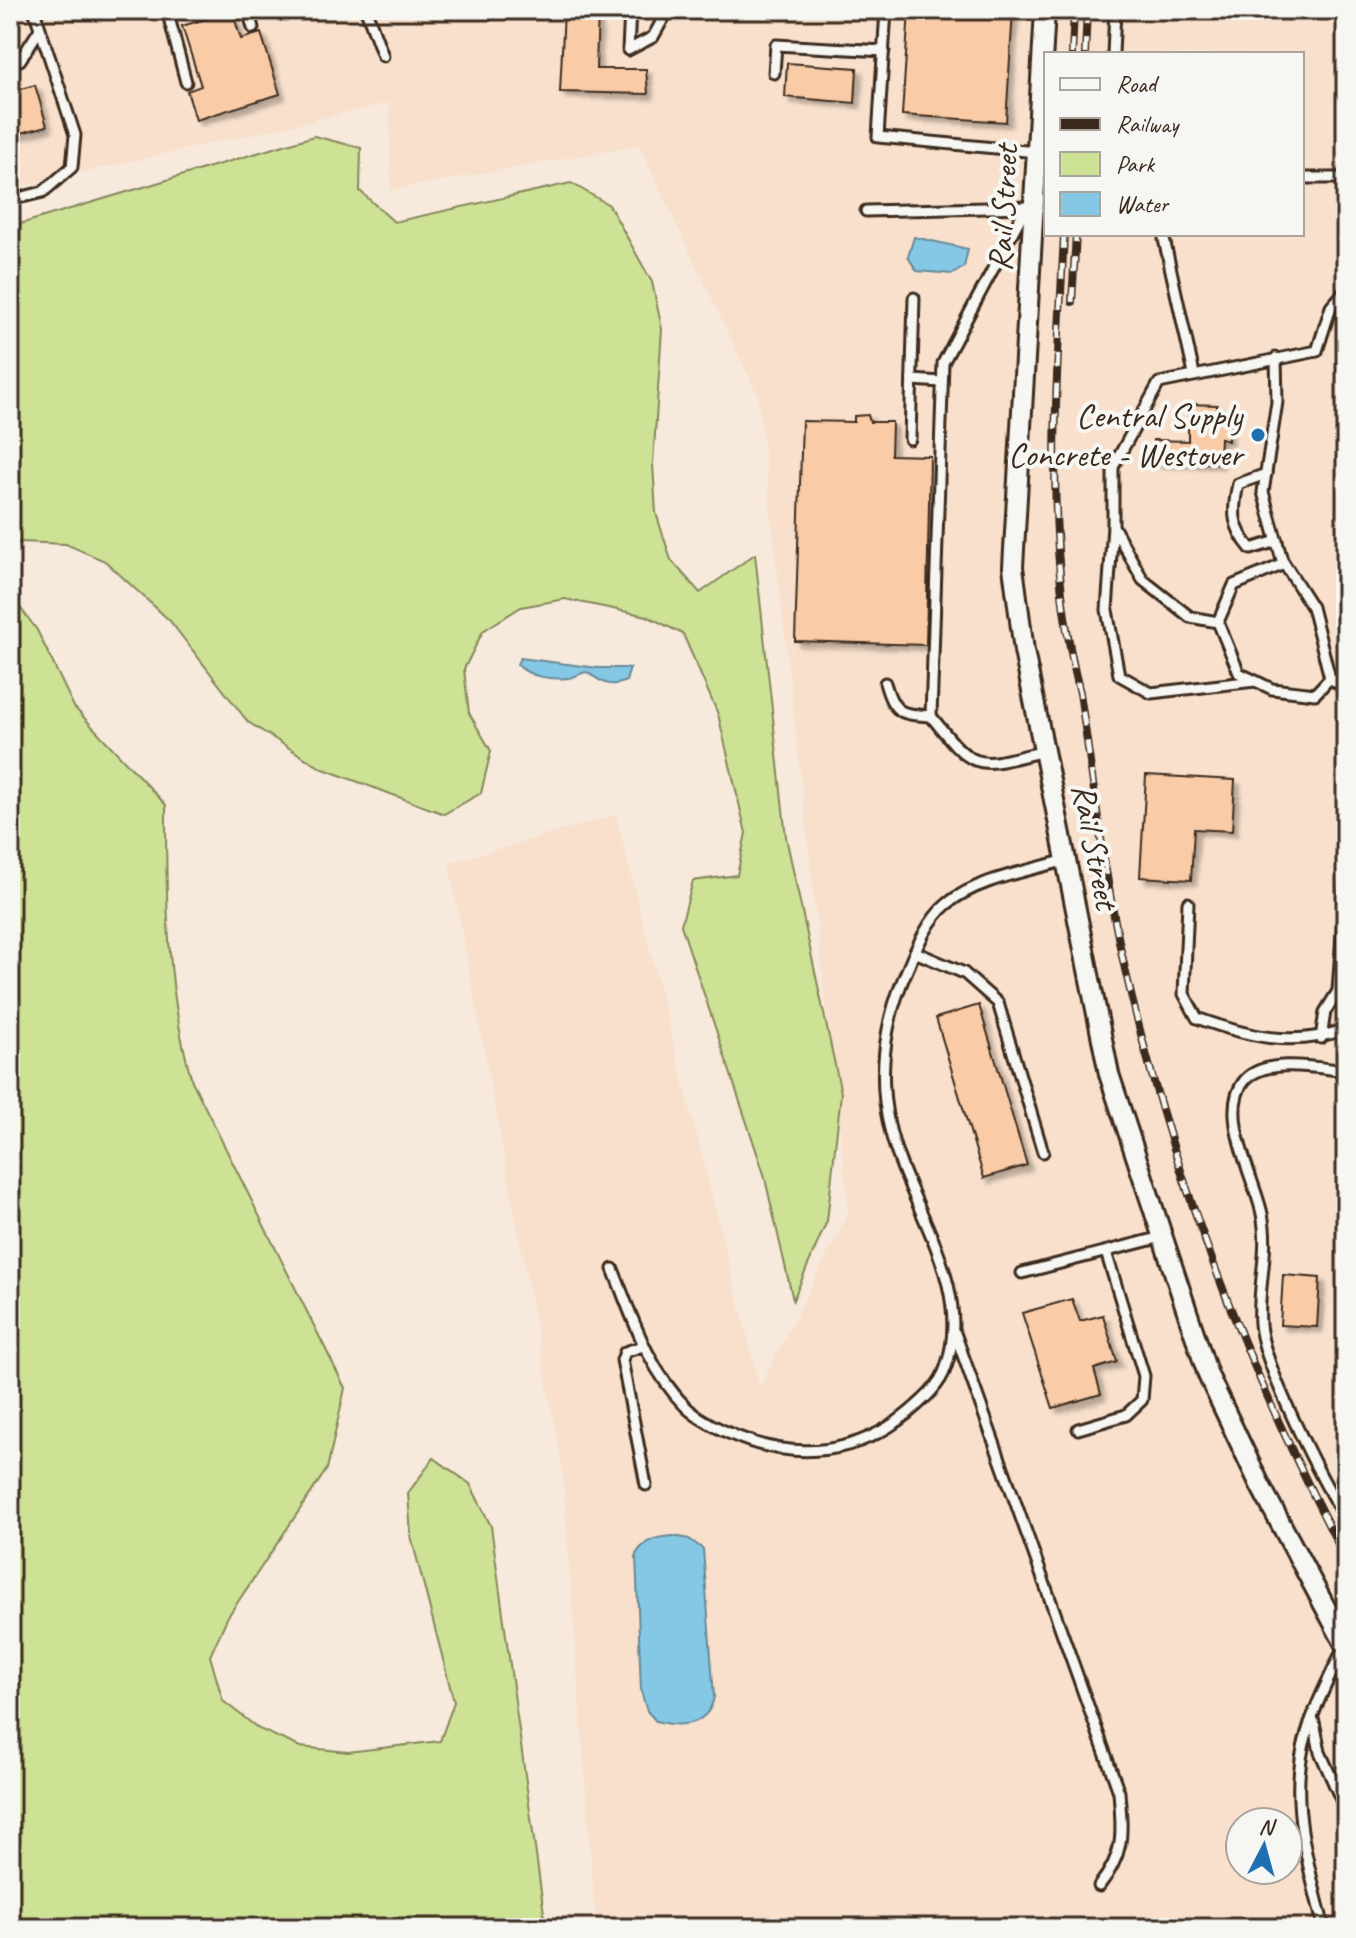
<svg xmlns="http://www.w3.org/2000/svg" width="1356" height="1938" font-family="Caveat,sans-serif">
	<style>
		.built { fill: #f8e0cc; fill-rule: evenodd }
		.green { fill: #cee296; stroke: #84865a; stroke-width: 2 }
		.water { fill: #84c8e5; stroke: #678995; stroke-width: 2 }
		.building { fill: #f9cca7; stroke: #3b2a1e; stroke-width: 2; filter: url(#shadow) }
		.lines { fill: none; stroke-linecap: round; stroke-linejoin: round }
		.lane-casing { stroke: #3b2a1e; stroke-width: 15 }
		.street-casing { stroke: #3b2a1e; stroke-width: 24 }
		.lane { stroke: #f6f6f2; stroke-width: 9 }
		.street { stroke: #f6f6f2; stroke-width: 18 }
		.rail-casing { stroke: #3b2a1e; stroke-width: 8 }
		.rail { stroke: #f6f6f2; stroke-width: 5; stroke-dasharray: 15; stroke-linecap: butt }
		.poi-dot { fill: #1f6fb2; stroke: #f6f6f2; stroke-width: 3 }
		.labels { text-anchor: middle; stroke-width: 8; stroke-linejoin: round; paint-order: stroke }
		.street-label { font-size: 34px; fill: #3b2a1e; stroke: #f6f6f2 }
		.poi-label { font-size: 34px; fill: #3b2a1e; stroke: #f6f6f2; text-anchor: end }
	</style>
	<defs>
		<filter id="shadow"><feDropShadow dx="5" dy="5" stdDeviation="2" flood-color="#0004"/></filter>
	</defs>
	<rect width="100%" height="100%" fill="#f7e9dc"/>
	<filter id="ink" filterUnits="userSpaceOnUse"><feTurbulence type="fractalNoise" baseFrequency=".0125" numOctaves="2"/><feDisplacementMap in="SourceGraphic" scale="16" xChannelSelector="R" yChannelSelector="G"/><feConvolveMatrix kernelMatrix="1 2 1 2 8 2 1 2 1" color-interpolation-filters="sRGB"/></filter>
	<g filter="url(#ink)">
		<path class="built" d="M10,10h1336v1918h-750l-34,-463 -113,-602 167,-48 144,572 89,-175 -91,-816 -119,-251 -248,45 -2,-87 -379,86zM1046,54h256v180h-256zM1240,1822h48v48h-48z"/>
		<g class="green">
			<path d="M314,136l47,12 -1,43 34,31 177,-39 38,22 43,77 10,47 -9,135 3,49 15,47 29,33 55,-39 31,283 55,256 -14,128 -34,79 -29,-126 -83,-249 12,-44 44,-6 9,-42 -28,-119 -35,-80 -36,-18 -82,-17 -44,8 -38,24 -19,38 5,44 22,38 -10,42 -37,21 -123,-46 -73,-46 -78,-101 -65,-60 -39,-17 -45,-2 -11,5v-320z"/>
			<path d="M10,594l27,36 37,77 92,98c0,94 0,185 26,276l153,307 -18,81 -100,149 -17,38 13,45 36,28 41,18 48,5 92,-11 14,-39 -43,-166 -3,-43 26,-35 36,26 21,42 55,402h-536z"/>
		</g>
		<g class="water">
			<path d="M914,237l54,12 -4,18 -11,7 -36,-3 -9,-14z"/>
			<path d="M520,658l78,10h32l-4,13c-18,8 -25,0 -39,-9 -8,1 -13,6 -19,6 -16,2 -40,-1 -51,-14z"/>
			<path d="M674,1536l15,3 14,10 11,148c-6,29 -33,31 -58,24l-9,-10 -6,-20 -5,-137c10,-15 20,-17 38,-18z"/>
		</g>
		<g class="building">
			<path d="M564,10h34l-2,59h50l2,25 -88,-2z"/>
			<path d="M909,10h104l-7,112 -104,-7z"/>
			<path d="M232,11l9,28 20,-6 19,61 -84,26 -9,-29 14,-5 -19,-60z"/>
			<path d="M787,63l70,5 -2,35 -70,-6z"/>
			<path d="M35,85l12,41 -37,10v-44z"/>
			<path d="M1188,404l29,1v11h11v25l-8,-3 -1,25 -66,-1v-22l35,1z"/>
			<path d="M868,415l2,7h22l-1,33 39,1 -4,189 -131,-4 7,-220 52,1v-6z"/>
			<path d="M1146,775l89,5 -3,51 -38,-2 -3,51 -51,-3z"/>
			<path d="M979,1005l48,160 -43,13 -48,-160z"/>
			<path d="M1283,1275l37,3 -3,49 -37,-2z"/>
			<path d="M1072,1299l8,22 23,-6 14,47 -23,7 7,25 -48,14 -31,-95z"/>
		</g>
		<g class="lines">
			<defs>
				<g id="lane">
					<path d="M167,10l19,72"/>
					<path d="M248,10l5,18"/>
					<path d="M366,10l17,46"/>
					<path d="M630,10l-2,40 25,-13 15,-27"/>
					<path d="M886,10l-8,127 159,15"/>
					<path d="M1113,54l2,-44"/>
					<path d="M10,63l10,-3 20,-31"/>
					<path d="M774,73l2,-28 108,6"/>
					<path d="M1302,178h44"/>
					<path d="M10,200l33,-8 29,-25 3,-32 -41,-125"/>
					<path d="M1026,207l-83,156 -12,353c45,57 44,52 113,35"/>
					<path d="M866,211l165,-4"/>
					<path d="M1164,239l30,135"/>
					<path d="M1276,358l1,44 -14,90 19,68 30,47 18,71 16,11"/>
					<path d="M912,380l30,2"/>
					<path d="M910,439l4,-141"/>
					<path d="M1266,474l-28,10c-6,28 -6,43 13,65l26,-8"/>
					<path d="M1113,526l-6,84 12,65 32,18 104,-12"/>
					<path d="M1284,564l-50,21 -16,37 21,51 33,16 43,5 15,-16"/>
					<path d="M1218,622l-28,-5 -47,-37 -30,-54v-59l46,-84 158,-32 14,-44 15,-17"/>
					<path d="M885,683c9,31 15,31 46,33"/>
					<path d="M1188,903l-4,91 13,24c52,19 96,30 149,11"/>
					<path d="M915,952l49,21 34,30 45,149"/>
					<path d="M1321,1038l4,-26 13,-21 8,-113"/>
					<path d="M1346,1071c-27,-3 -80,-14 -101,9 -28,32 10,99 17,134 8,37 -5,73 -2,110 3,41 62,158 86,195"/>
					<path d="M613,1269c20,50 35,100 73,138 13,13 35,23 52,30 60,24 120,17 170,-24 15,-13 32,-27 38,-46 29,-84 -40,-163 -57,-242 -11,-47 -5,-98 13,-143 11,-25 23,-60 45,-78 30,-25 82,-33 119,-44"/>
					<path d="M1022,1273l140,-36"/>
					<path d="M955,1333l164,459c3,40 7,60 -20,94"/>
					<path d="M643,1346l-18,6 -3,8 24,125"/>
					<path d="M1078,1429l48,-14 16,-15 2,-24 -38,-124"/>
					<path d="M1314,1722l6,30 26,59"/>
					<path d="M1324,1928c-13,-53 -32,-114 -23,-169 6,-40 27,-78 44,-114"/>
				</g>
				<path id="street" d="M1045,10l-32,557 11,84 85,423 99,301 52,110 86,161"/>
			</defs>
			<use href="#lane" class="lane-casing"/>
			<use href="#street" class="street-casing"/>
			<use href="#lane" class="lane"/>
			<use href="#street" class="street"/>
			<defs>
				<g id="rail">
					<path d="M1072,54l2,-44"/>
					<path d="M1085,54l2,-44"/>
					<path d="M1064,234c-7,150 -22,312 16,459 14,92 24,185 45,276 47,205 123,404 221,590"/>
					<path d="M1072,302l4,-68"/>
				</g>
			</defs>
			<use href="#rail" class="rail-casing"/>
			<use href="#rail" class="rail"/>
		</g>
	</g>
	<circle class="poi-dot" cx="1258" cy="435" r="8"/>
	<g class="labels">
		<g class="street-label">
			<text transform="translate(1002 208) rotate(-87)" y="12">Rail Street</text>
			<text transform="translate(1096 846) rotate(79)" y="12">Rail Street</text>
		</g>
		<g class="poi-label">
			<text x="1242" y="427">Central Supply<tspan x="1242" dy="39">Concrete - Westover</tspan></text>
		</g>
	</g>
	<rect width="1356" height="1938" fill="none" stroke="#f6f6f2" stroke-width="40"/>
	<rect x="20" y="20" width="1316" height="1898" fill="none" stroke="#3b2a1e" stroke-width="3" filter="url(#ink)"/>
	<rect x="1044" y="52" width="260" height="184" fill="#f6f6f2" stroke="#aba49d" stroke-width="2"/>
	<rect x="1060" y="78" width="40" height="12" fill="#f6f6f2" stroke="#aba49d" stroke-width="2"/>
	<text x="1116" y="92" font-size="24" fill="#3b2a1e">Road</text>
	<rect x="1060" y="118" width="40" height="12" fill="#3b2a1e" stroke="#aba49d" stroke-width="2"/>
	<text x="1116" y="132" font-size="24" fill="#3b2a1e">Railway</text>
	<rect x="1060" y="152" width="40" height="24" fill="#cee296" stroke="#aba49d" stroke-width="2"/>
	<text x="1116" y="172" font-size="24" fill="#3b2a1e">Park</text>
	<rect x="1060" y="192" width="40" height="24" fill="#84c8e5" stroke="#aba49d" stroke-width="2"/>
	<text x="1116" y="212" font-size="24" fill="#3b2a1e">Water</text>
	<g transform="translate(1264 1846) rotate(6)"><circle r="38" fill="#f6f6f2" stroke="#aba49d" stroke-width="2"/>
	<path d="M0-6L14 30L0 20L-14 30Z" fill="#1f6fb2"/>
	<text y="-12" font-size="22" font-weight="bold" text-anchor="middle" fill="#3b2a1e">N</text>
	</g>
</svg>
